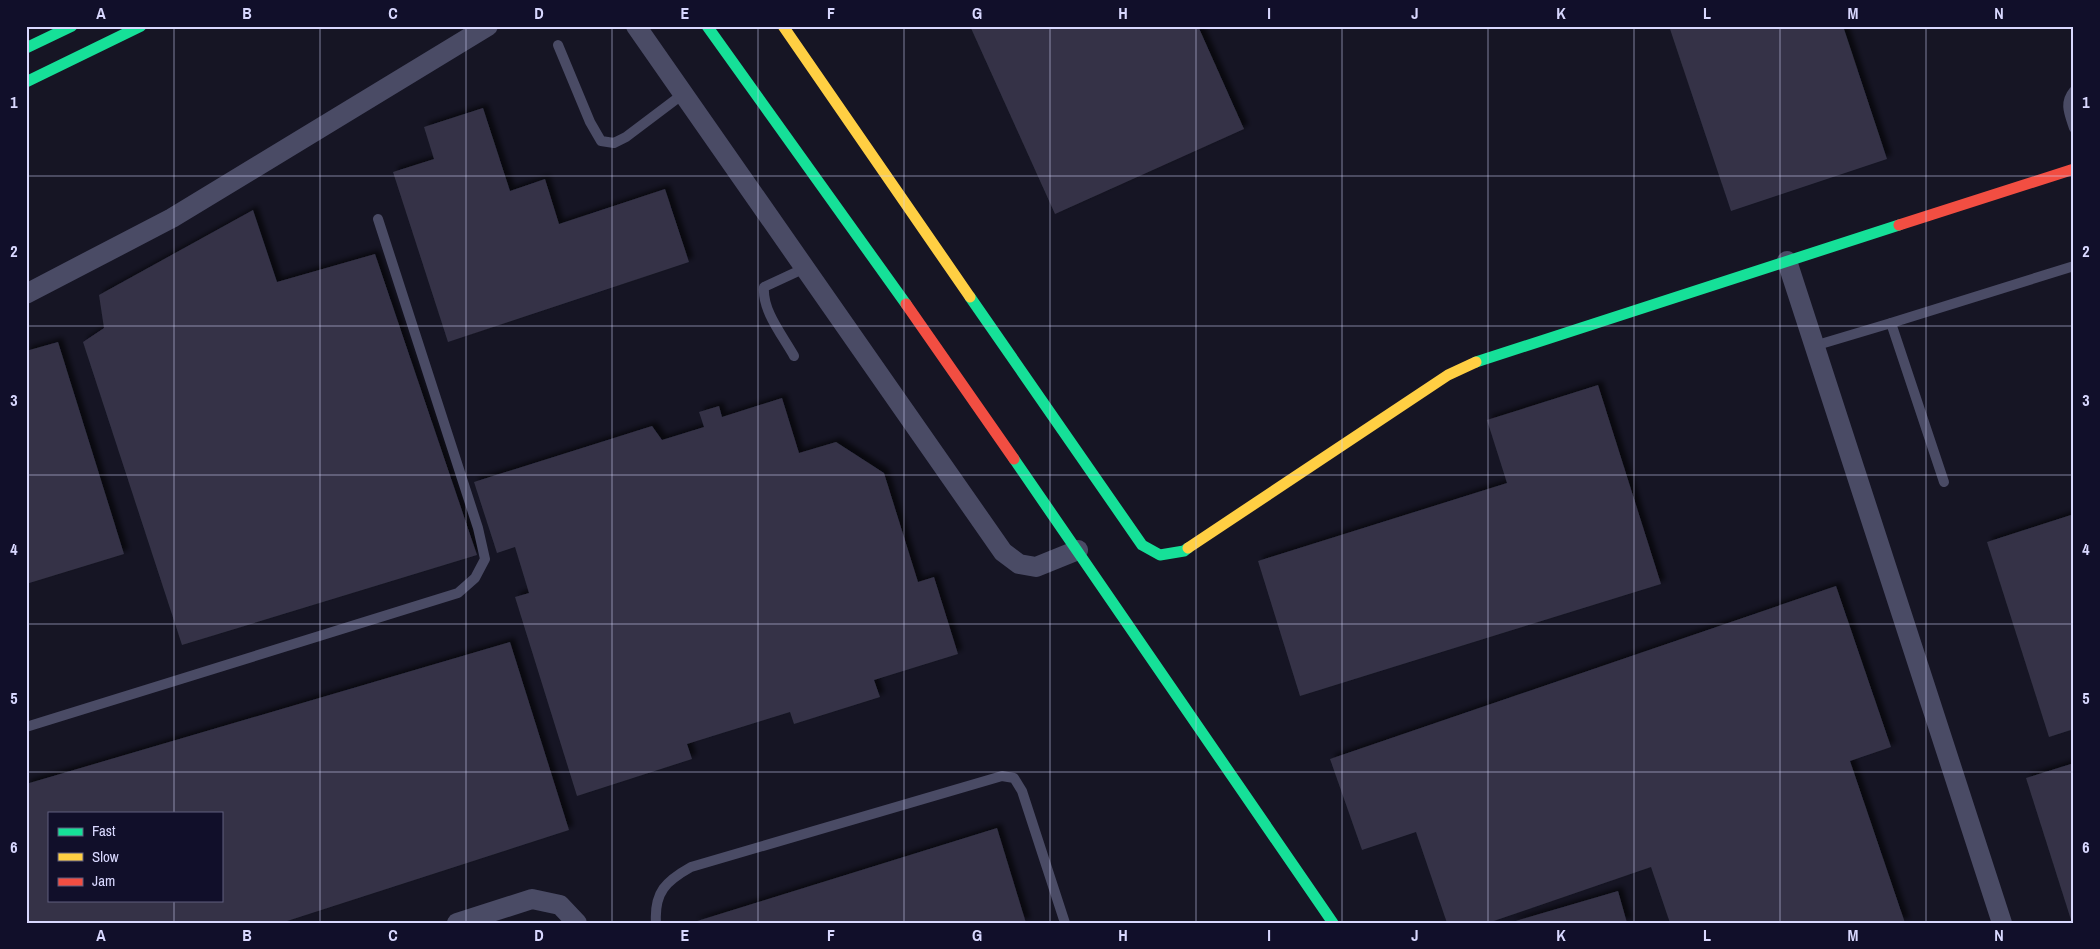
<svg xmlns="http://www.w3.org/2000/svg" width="2100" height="949" font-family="'Archivo Narrow',sans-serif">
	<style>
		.building { fill: #343346; fill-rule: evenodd; filter: url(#shadow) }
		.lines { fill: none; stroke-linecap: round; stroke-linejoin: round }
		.lane { stroke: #4a4b65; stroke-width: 10 }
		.street { stroke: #4a4b65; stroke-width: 20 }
		.fast { stroke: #16e098; stroke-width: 11 }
		.slow { stroke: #ffcf43; stroke-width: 11 }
		.jam { stroke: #f24e42; stroke-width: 11 }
		.grid { fill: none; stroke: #d9d8ff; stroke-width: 1; stroke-opacity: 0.55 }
		.neatline { fill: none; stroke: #d9d8ff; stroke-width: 2 }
		.grid-label { font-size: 16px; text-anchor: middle; font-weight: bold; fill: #d9d8ff }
	</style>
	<defs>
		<filter id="shadow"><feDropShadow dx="4.5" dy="-4.5" stdDeviation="2.5" flood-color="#0009"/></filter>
	</defs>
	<rect width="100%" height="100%" fill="#161524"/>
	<g class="building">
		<path d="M970,26h228l46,103 -189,85z"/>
		<path d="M1669,26h174l44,133 -156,52z"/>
		<path d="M483,108l27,83 35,-12 14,45 106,-35 24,73 -241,80 -55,-170 41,-13 -10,-32z"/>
		<path d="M253,210l24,72 98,-28 102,301 -295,90 -99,-303 21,-14 -5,-33z"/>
		<path d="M58,342l66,212 -98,30v-233z"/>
		<path d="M1598,385l63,199 -361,112 -42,-135 249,-78 -20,-63z"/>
		<path d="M782,398l17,55 37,-11 48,31 34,109 16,-5 24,77 -84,26 6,17 -86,27 -4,-12 -103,32 5,15 -115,37 -62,-199 14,-4 -14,-46 -18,6 -23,-71 178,-56 10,14 42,-13 -5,-15 20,-6 3,11z"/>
		<path d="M2074,514v215l-25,8 -62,-195z"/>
		<path d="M1836,586l55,161 -41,14 55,162h-235l-19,-56 -163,56h-41l-31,-91 -54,18 -32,-91z"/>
		<path d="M510,642l59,188 -288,93h-255v-139zM49,813h172v87h-172z"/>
		<path d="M2074,763v160h-2l-46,-145z"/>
		<path d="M997,828l29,95h-332v-1z"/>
		<path d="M1618,891l9,32h-115v-1z"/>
	</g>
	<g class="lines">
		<g class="lane">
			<path d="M558,45l32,77 11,19 13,2 12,-6 57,-43"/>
			<path d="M2074,91c-10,12 -5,22 0,37"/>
			<path d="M1891,323l183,-57"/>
			<path d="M1814,346l77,-23 53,159"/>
			<path d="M794,356c-11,-20 -32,-45 -30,-69l41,-19"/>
			<path d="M26,727l432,-134 17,-15 10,-19 -7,-31 -100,-309"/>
			<path d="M656,923c-2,-31 10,-42 35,-56l311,-91 12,2 8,13 43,132"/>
		</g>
		<g class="street">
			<path d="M636,26l367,526 16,12 17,3 42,-17"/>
			<path d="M1787,261l215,662"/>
			<path d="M26,294l146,-76 316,-192"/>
			<path d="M457,923l75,-24 28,6 17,18"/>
		</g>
		<g class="fast">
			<path d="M707,26l199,278"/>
			<path d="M26,48l46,-22"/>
			<path d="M26,82l115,-56"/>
			<path d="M970,297l172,248 18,10 24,-4 4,-3"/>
			<path d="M1476,362l423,-137"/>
			<path d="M1014,459l319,464"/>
		</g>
		<g class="slow">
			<path d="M783,26l187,271"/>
			<path d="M1188,548l260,-173 28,-13"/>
		</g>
		<g class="jam">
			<path d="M1899,225l175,-56"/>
			<path d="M906,304l108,155"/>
		</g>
	</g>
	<path class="grid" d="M174,26v787M320,26v897M466,26v897M612,26v897M758,26v897M904,26v897M1050,26v897M1196,26v897M1342,26v897M1488,26v897M1634,26v897M1780,26v897M1926,26v897M26,176h2048M26,326h2048M26,475h2048M26,624h2048M26,772h2048M174,900v23"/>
	<rect width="2100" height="949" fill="none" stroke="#110f2a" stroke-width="55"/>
	<rect x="48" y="812" width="175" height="90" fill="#110f2a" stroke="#615f7f"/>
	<rect x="58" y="828" width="25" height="8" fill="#16e098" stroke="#615f7f"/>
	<text x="92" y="836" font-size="15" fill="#d9d8ff">Fast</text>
	<rect x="58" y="853" width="25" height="8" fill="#ffcf43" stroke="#615f7f"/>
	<text x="92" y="862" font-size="15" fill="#d9d8ff">Slow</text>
	<rect x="58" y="878" width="25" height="8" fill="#f24e42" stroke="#615f7f"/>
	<text x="92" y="886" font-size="15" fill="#d9d8ff">Jam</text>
	<rect x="28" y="28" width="2044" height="894" class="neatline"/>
	<g class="grid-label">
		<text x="101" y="19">A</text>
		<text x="247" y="19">B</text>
		<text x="393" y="19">C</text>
		<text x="539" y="19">D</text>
		<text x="685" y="19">E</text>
		<text x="831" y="19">F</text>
		<text x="977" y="19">G</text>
		<text x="1123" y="19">H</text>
		<text x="1269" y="19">I</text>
		<text x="1415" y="19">J</text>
		<text x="1561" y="19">K</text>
		<text x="1707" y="19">L</text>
		<text x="1853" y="19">M</text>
		<text x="1999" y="19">N</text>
		<text x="14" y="108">1</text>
		<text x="2086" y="108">1</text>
		<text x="14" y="257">2</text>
		<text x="2086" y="257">2</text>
		<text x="14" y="406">3</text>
		<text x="2086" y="406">3</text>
		<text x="14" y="555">4</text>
		<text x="2086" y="555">4</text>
		<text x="14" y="704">5</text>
		<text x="2086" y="704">5</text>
		<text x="14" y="853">6</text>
		<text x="2086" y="853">6</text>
		<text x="101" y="941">A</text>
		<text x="247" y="941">B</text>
		<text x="393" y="941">C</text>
		<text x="539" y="941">D</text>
		<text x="685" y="941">E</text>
		<text x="831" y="941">F</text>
		<text x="977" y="941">G</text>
		<text x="1123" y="941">H</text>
		<text x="1269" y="941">I</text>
		<text x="1415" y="941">J</text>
		<text x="1561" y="941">K</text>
		<text x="1707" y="941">L</text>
		<text x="1853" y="941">M</text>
		<text x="1999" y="941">N</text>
	</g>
</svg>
